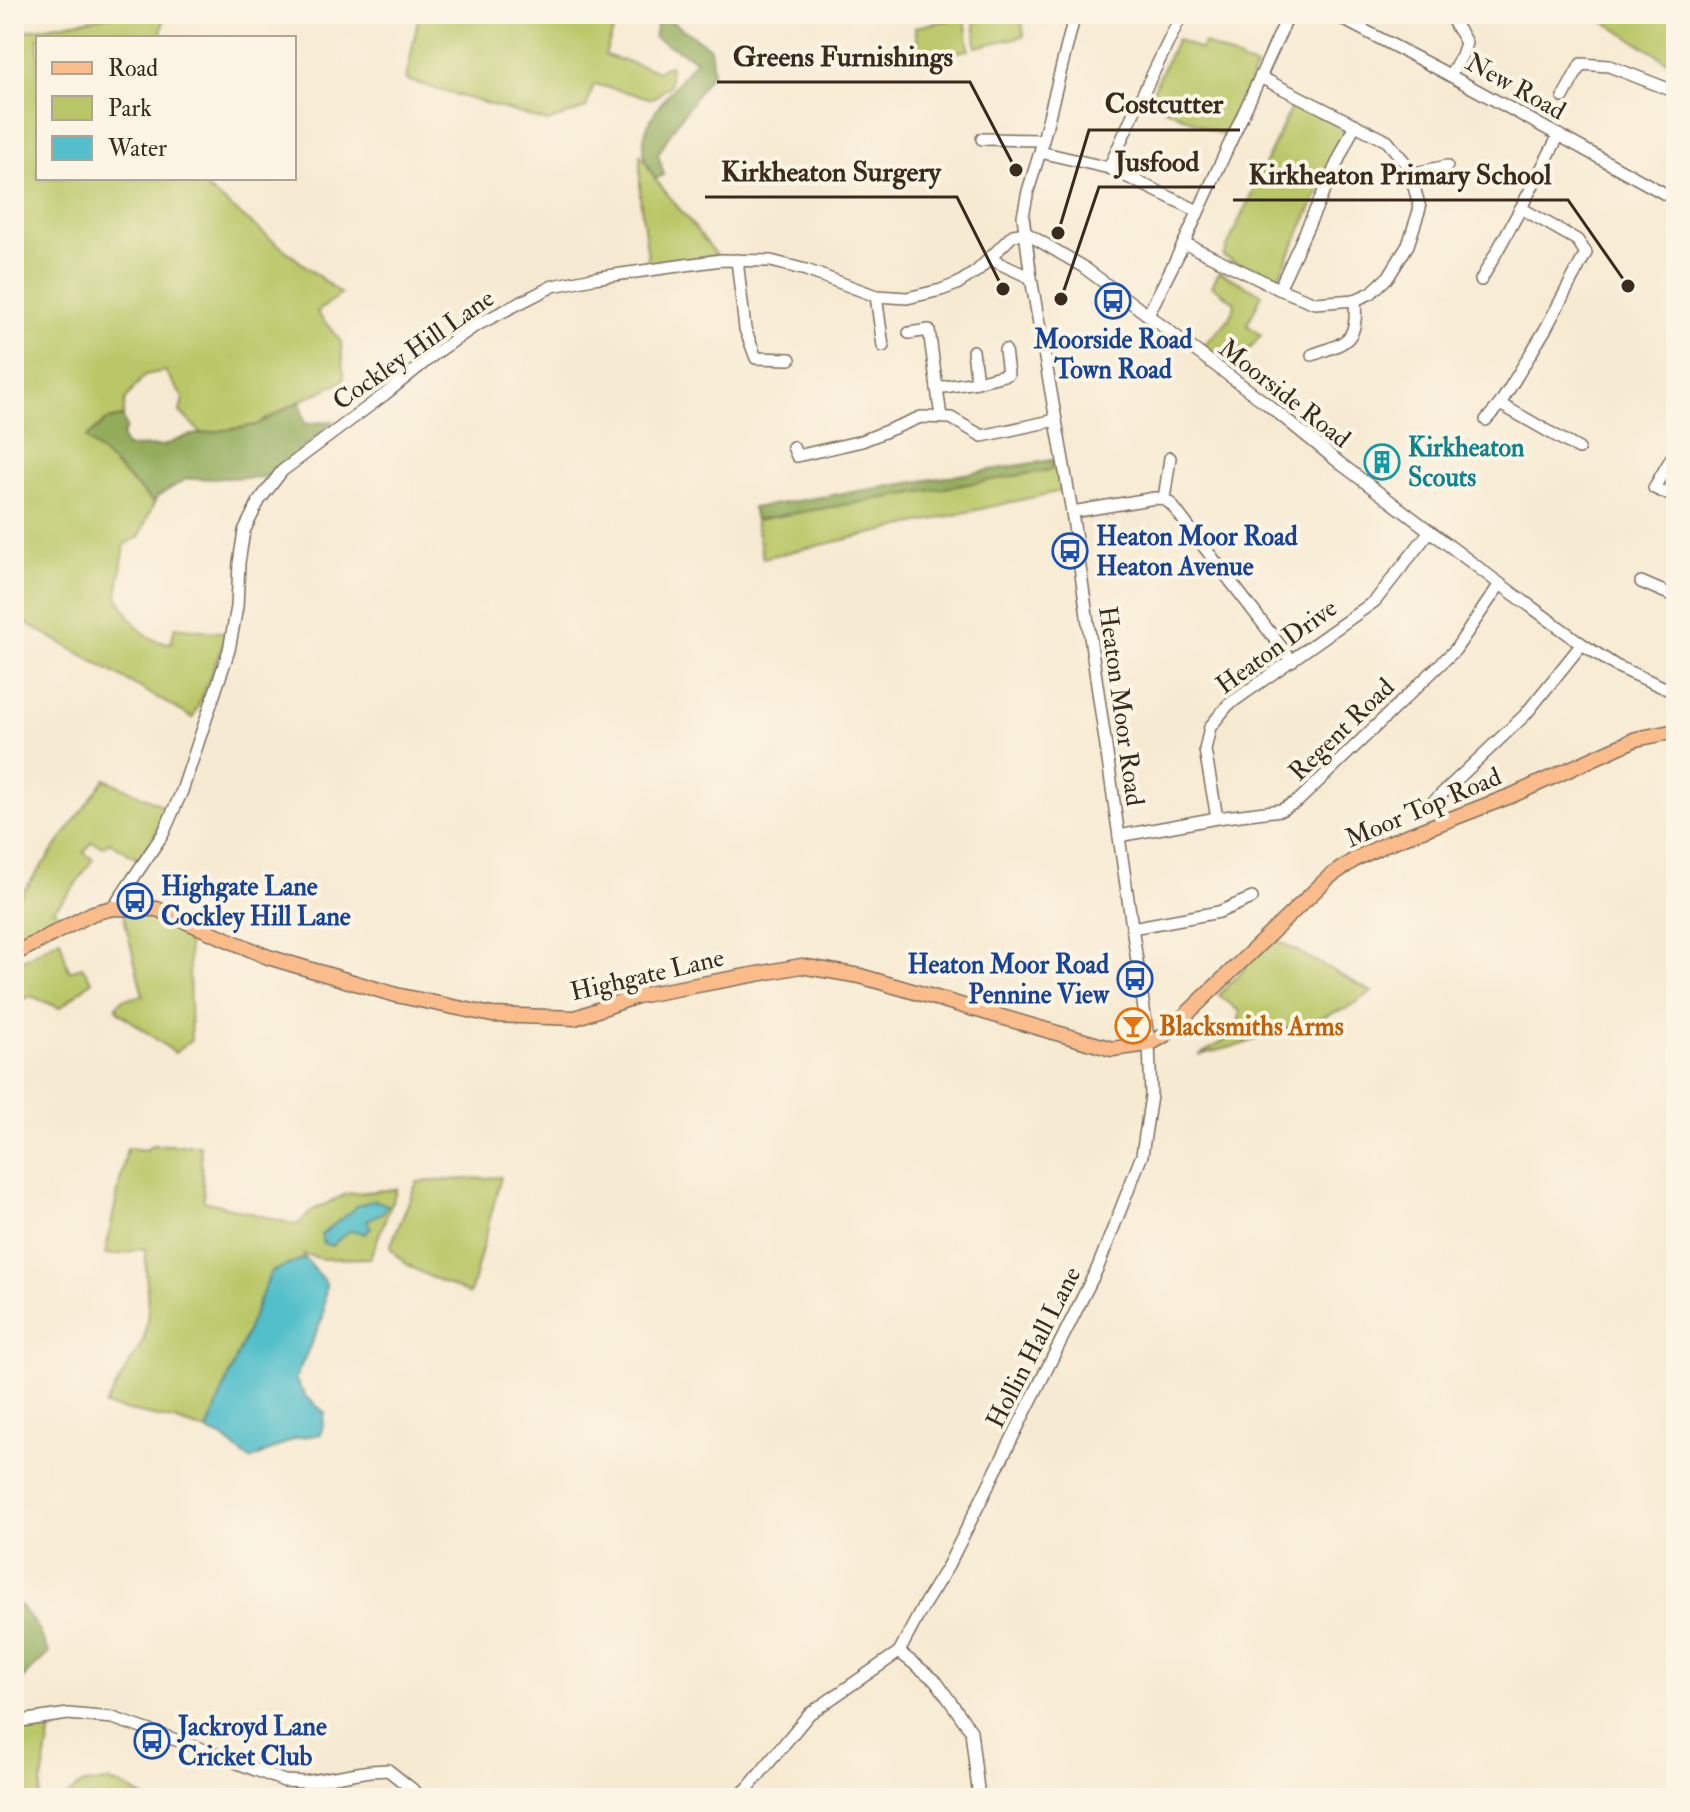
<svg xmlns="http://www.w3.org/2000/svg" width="1690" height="1812" font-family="'IM FELL Double Pica',serif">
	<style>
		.green { fill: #bac768; stroke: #7a7843; stroke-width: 2 }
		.forest { fill: #93ac5c; stroke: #676b3d; stroke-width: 2 }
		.water { fill: #52bfca; stroke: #467474; stroke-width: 2 }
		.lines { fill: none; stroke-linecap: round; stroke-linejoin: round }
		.minor-casing { stroke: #7d6d5d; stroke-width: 14 }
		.major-casing { stroke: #7d6d5d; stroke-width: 17 }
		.minor { stroke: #fff; stroke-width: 11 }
		.major { stroke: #fabc8b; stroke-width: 14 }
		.labels { text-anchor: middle; stroke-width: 8; stroke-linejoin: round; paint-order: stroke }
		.street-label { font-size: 26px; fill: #3b2a1e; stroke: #fcf5e5 }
		.transit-label { font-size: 26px; font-weight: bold; fill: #164399; stroke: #fcf5e5; text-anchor: start }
		.culture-label { font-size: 26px; font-weight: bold; fill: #0d838f; stroke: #fcf5e5; text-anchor: start }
		.food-label { font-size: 26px; font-weight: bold; fill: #c56008; stroke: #fcf5e5; text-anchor: start }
		.leader { fill: none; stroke: #3b2a1e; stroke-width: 3 }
		.callout-dot { fill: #3b2a1e; stroke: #fcf5e5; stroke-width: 3 }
		.callout-label { font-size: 28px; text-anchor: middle; font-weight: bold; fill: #3b2a1e; stroke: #fcf5e5; stroke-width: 8; stroke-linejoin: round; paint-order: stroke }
	</style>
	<rect width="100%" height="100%" fill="#fcf5e5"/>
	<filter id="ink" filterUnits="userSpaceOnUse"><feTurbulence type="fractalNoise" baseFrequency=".0125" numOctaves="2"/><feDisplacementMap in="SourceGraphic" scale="16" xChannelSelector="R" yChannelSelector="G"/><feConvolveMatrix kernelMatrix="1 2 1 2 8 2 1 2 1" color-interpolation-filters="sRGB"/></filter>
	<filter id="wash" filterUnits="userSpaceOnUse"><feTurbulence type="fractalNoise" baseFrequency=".006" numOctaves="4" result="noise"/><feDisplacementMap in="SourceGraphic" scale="32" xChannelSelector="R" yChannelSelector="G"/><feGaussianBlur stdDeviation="1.8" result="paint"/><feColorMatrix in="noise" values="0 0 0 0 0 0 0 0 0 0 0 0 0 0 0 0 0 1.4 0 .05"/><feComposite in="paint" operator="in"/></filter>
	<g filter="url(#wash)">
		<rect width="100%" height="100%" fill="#f7ead2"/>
		<g class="green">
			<path d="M120,14h45l-5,24h-122v140h156l147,116 -24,18 24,30 3,39 -44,20 -44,24 -54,9 -22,-22 3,-14 -18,-27 -20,4 -20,25 -2,17 -16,3 -21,18 68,65 -15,34 -14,7 -8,52c12,20 26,48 54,47l4,-16 53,6 -35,85 -179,-102v-568l11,-17z"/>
			<path d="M419,14h129l67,11 -10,30 53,16 12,-6v20l-17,14 -59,-15 -8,24 -38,14 -142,-42z"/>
			<path d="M974,14h47l3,22 -48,11z"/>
			<path d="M1592,14h84v53z"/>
			<path d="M965,17l4,33 -49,8 -5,-31z"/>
			<path d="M1177,39l23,11 4,-7 52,25 -32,68 -76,-35z"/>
			<path d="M1293,103l52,24 1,8 -69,145h-8l-46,-24z"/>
			<path d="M640,155l4,4 11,20 62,76 -68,10 -9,-67z"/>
			<path d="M1219,272l43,22 -15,31 14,10 -30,37 -32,-23c13,-13 34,-28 36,-47l-23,-16z"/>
			<path d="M1059,459l2,32 -298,67 -8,-38 295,-50z"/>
			<path d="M105,779l65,30 -31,51 -30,-18 -5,5 -12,-5 -8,11 9,6c-12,16 -23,38 -40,50l13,13 -52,26v-44z"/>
			<path d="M123,913l32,3 33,15 3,109 -16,13 -56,-41 -3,-6 7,-7 20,-3z"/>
			<path d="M1273,938l99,54 -27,17 -105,36 -41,10 38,-22 3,-21 -21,-17z"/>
			<path d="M60,939l9,32 13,-4 10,14 -32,27 -29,-12 -17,7v-38z"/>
			<path d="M152,1145h48l4,56 93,24 16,-15 33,-16 51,-5 -27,69 -48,1 -18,-5 1,4 -34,14 -64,159 -30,-10 -72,-15 39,-67 4,-27 -3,-64 -29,7 -11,-1 22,-106 19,2z"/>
			<path d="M501,1177l-31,117c-23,-11 -67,-24 -80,-47l27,-65z"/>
			<path d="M53,1717l-13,75 -2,6h-24v-72z"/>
			<path d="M107,1781l21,7 16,10h-79l15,-13z"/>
		</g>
		<g class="forest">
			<path d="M659,14h13l-1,7 39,27 3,23 -40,58 -15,25 6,21 -9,4c-4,-7 -9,-15 -11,-23 -7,-35 32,-70 52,-96l-42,-23z"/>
			<path d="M300,401l5,23 28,-3 -64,56 -83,2 -29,18 -3,6 -68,-65 21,-18 16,-3 3,11 -4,9 4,10 37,-1 24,-10 69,-11z"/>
			<path d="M1059,459l-9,11 -295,50 -3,-12z"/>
			<path d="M14,1599l20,23 15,31 -35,34z"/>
		</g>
		<g class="water">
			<path d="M374,1200l14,5 -6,8 -15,7 4,8 -6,6c-17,-8 -21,1 -33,12l-9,-3 -2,-8 36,-29z"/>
			<path d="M305,1258l21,25 -3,34 -28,62 10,17 20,17 -4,21 -25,4 -46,22 -28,-23 -15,-6 64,-159z"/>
		</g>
	</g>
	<g filter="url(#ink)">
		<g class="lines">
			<defs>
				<g id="minor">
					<path d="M1333,14l107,56 236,130"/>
					<path d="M1450,75l12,-20 4,-12c-4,-10 -14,-19 -15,-29"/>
					<path d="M1563,97l18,-33 28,2 67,26"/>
					<path d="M982,139l61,1"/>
					<path d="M1040,152l69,16 89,43"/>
					<path d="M1109,168l26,-58 47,-96"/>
					<path d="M1410,174l37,-8"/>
					<path d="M1026,233l56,33 185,138 74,60 159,120 82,60 34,22 60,27"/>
					<path d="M1184,243l95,46 36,14 40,-3 16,-7 18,-17 19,-31 12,-37 -12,-42 -21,-25 -127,-64"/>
					<path d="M990,259l41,19"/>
					<path d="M737,260l8,69 11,29 34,1"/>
					<path d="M1481,280l40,-72 38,-73"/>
					<path d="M1279,289l76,-165"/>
					<path d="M876,296l7,50"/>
					<path d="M1148,315l36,-72 105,-229"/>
					<path d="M909,333l20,-3 12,87"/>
					<path d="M973,351l4,31"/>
					<path d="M1312,355c35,-13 46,-13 43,-55"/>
					<path d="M937,388l40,-6 31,-8 -3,-24"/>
					<path d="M1500,404l79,45"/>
					<path d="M1486,420l14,-16 45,-74 41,-77 -9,-13 -56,-32"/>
					<path d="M793,447l4,9 65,-15 59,-24 30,1 31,18 74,-16"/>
					<path d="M1670,495l-16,-7 22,-38"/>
					<path d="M1164,499l6,-41"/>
					<path d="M1072,512l83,-14 9,1 7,5 121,157"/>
					<path d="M1641,582l35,15"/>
					<path d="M1430,805l95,-90 57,-71"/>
					<path d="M1217,818l-12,-68 5,-23 18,-22 147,-104 55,-70"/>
					<path d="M1119,836l98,-18 64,-8 17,-9 157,-151 45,-66"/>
					<path d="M113,908l50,-74 19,-43 47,-141 8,-43 2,-44 5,-32 15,-30 23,-30 102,-76 52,-42 39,-27 78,-40 40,-8 128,-18 50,1 35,9 70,26 31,2 34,-8 16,-6 20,-13 36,-36 13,-2"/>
					<path d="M1132,928l87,-16 33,-14"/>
					<path d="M899,1652l37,29 35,50 8,67"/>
					<path d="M14,1722l54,-8 45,4 86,30 85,33 21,1 65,-11 18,-1 24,19 8,9"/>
					<path d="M737,1798l11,-10 61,-74 90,-62 26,-49 23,-37 150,-299 44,-112 9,-59 -2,-52 -77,-532 -41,-234 -8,-62 5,-25 12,-39 35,-138"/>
				</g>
				<path id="major" d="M14,954l79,-41 20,-5 44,1 111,48 128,38 96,20 83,3 62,-22 164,-30 59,10 252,73 37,-5 16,-9 164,-158 28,-19 29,-14 127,-49 123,-56 40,-8"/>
			</defs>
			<use href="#minor" class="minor-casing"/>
			<use href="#major" class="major-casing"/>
			<use href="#minor" class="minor"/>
			<use href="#major" class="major"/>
		</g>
	</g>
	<defs>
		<symbol id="bus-ring" viewBox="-11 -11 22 22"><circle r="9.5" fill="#fcf5e5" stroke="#1a4fb4" stroke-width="1.5"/><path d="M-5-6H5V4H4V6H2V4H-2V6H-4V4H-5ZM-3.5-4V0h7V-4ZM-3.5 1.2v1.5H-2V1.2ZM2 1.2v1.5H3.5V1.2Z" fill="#1a4fb4"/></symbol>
		<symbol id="building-ring" viewBox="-11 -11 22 22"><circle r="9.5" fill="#fcf5e5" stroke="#0f9aa8" stroke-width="1.5"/><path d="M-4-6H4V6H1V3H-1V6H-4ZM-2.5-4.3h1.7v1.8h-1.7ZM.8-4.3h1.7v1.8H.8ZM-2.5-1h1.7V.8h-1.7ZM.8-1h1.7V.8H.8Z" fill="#0f9aa8"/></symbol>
		<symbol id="bar-ring" viewBox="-11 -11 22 22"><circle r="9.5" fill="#fcf5e5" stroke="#e8710a" stroke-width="1.5"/><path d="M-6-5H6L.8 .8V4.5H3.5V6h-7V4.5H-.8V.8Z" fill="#e8710a"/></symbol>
	</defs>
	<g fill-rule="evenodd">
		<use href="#bus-ring" x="1093" y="281" width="40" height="40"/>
		<use href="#building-ring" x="1362" y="442" width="40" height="40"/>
		<use href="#bus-ring" x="1050" y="531" width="40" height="40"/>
		<use href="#bus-ring" x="115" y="881" width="40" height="40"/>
		<use href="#bus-ring" x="1115" y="959" width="40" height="40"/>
		<use href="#bar-ring" x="1113" y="1006" width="40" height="40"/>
		<use href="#bus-ring" x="132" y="1721" width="40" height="40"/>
	</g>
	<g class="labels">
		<g class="street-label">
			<text transform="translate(1516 86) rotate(29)" y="9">New Road</text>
			<text transform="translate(413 349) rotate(-35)" y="9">Cockley Hill Lane</text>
			<text transform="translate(1285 393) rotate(38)" y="9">Moorside Road</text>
			<text transform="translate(1276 646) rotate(-36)" y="9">Heaton Drive</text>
			<text transform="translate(1122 706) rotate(82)" y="9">Heaton Moor Road</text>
			<text transform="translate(1341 729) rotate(-44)" y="9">Regent Road</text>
			<text transform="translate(1423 807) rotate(-23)" y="9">Moor Top Road</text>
			<text transform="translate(647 974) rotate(-13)" y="9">Highgate Lane</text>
			<text transform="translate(1033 1347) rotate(-63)" y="9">Hollin Hall Lane</text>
		</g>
		<g class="transit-label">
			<text x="1113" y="348" text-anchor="middle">Moorside Road<tspan x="1113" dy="30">Town Road</tspan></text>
			<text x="1096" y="545">Heaton Moor Road<tspan x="1096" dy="30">Heaton Avenue</tspan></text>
			<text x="161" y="895">Highgate Lane<tspan x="161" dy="30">Cockley Hill Lane</tspan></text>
			<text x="1109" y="973" text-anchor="end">Heaton Moor Road<tspan x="1109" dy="30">Pennine View</tspan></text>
			<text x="178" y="1735">Jackroyd Lane<tspan x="178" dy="30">Cricket Club</tspan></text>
		</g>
		<g class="culture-label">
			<text x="1408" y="456">Kirkheaton<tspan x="1408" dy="30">Scouts</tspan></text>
		</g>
		<g class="food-label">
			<text x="1159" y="1035">Blacksmiths Arms</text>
		</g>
	</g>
	<path class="leader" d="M1016 170L970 82H717M1058 233L1089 130H1240M1061 299L1099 187H1215M1003 289L957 197H705M1628 286L1568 200H1233"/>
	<g class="callout-dot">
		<circle cx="1016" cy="170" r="8"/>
		<circle cx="1058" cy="233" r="8"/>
		<circle cx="1061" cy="299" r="8"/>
		<circle cx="1003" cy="289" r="8"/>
		<circle cx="1628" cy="286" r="8"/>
	</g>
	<g class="callout-label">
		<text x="843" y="66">Greens Furnishings</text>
		<text x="1164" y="113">Costcutter</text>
		<text x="1157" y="171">Jusfood</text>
		<text x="831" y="181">Kirkheaton Surgery</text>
		<text x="1400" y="184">Kirkheaton Primary School</text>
	</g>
	<rect width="1690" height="1812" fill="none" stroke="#fcf5e5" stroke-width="48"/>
	<rect x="36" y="36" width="260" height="144" fill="#fcf5e5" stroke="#afa495" stroke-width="2"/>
	<rect x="52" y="62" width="40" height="12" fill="#fabc8b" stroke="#afa495" stroke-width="2"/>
	<text x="108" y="76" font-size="24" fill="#3b2a1e">Road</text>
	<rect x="52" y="96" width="40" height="24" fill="#bac768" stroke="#afa495" stroke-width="2"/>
	<text x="108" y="116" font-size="24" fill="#3b2a1e">Park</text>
	<rect x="52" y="136" width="40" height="24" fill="#52bfca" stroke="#afa495" stroke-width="2"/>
	<text x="108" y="156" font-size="24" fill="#3b2a1e">Water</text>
</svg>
